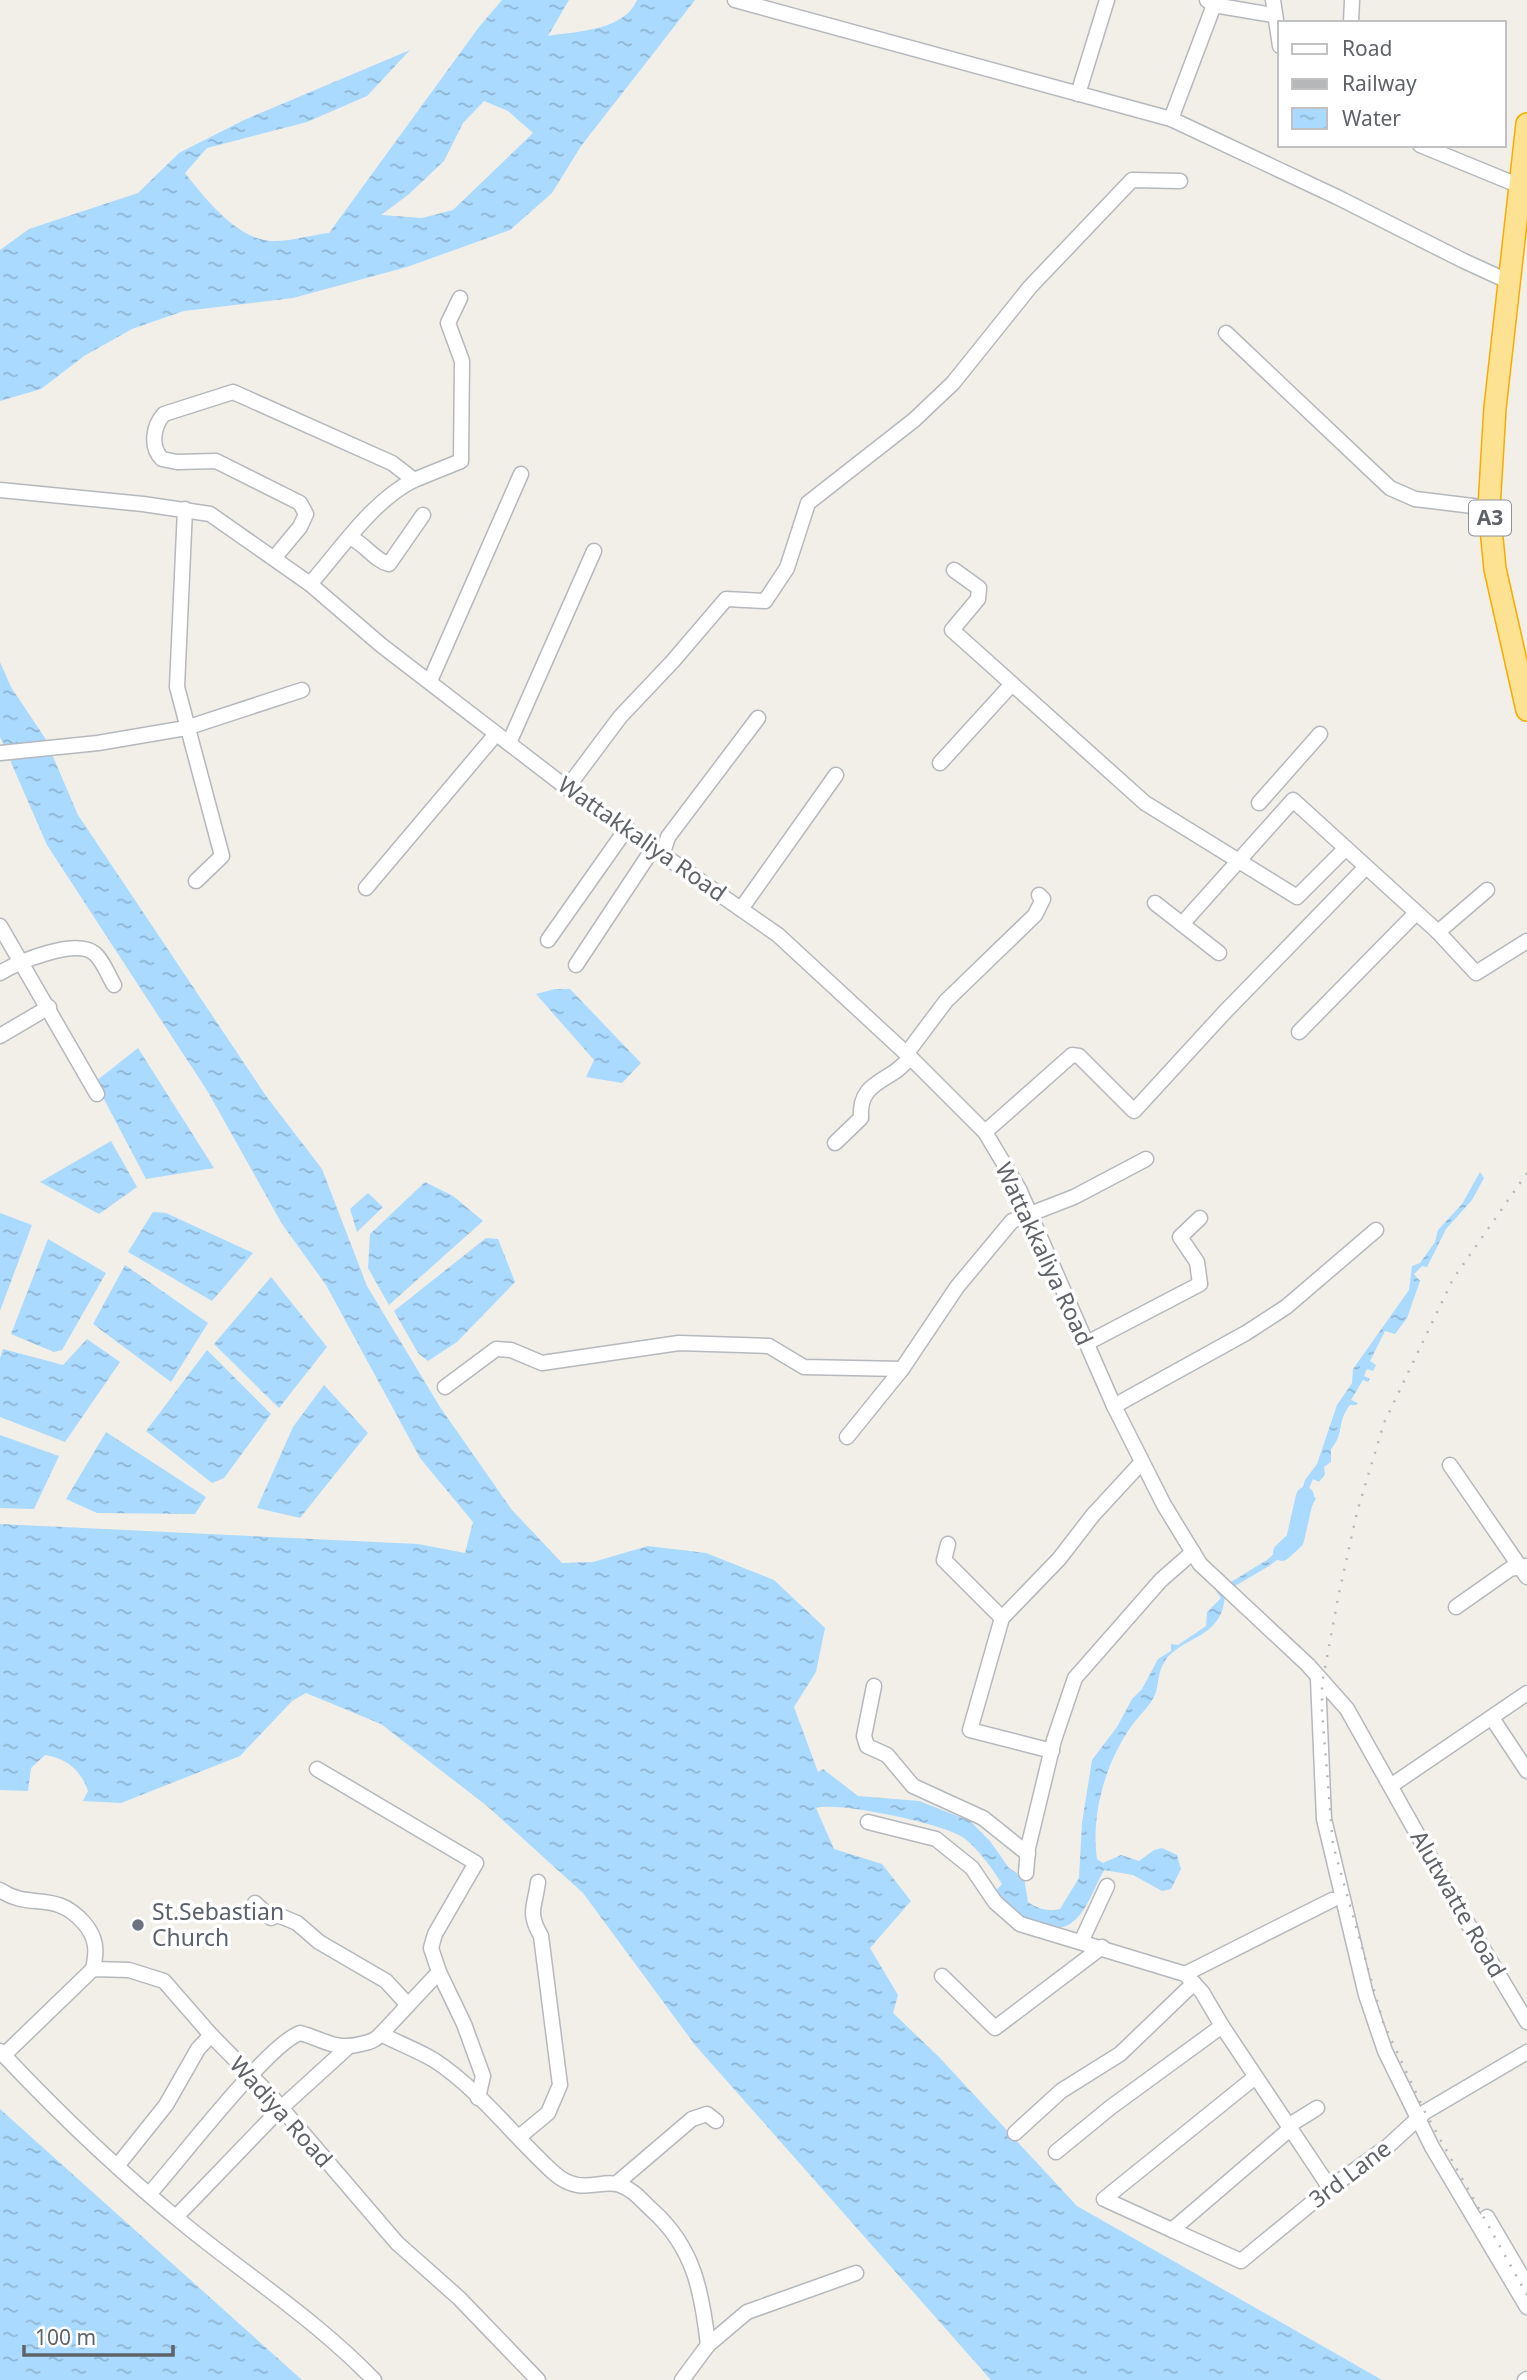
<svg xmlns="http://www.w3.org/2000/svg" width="1527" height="2380" font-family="'Noto Sans',sans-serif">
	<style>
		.water { fill: url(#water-ripples); fill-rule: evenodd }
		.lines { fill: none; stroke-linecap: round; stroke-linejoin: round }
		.river { stroke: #aadaff; stroke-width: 18 }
		.minor-casing { stroke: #b5b8bc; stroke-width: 17 }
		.highway-casing { stroke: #f9ab00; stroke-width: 24 }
		.minor { stroke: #fff; stroke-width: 14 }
		.highway { stroke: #fde293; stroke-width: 21 }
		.rail { stroke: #b6b7b8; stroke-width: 2.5; stroke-dasharray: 2 9; stroke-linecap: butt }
		.worship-dot { fill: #6b7280; stroke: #fff; stroke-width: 2.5 }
		.labels { text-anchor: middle; stroke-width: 7; stroke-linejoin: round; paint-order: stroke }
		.shield { fill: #fff; stroke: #8f9295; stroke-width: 2 }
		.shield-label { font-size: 21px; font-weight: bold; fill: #5f6368 }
		.street-label { font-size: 23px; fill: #5f6368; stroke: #fff }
		.worship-label { font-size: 23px; fill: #5b616d; stroke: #fff; text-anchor: start }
	</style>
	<defs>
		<pattern id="water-ripples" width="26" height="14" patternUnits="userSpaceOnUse" patternTransform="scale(1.75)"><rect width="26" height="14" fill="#aadaff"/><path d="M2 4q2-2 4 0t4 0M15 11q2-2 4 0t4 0" fill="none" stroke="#8eb4d2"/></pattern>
	</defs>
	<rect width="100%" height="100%" fill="#f1efe8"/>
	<g class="water">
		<path d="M502,0h67l-21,36c29,-5 76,-5 89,-36h58l-114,146 -29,47 -42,37 -103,37 -114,31 -109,13 -52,18 -48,27 -43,33 -41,12v-151l29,-21 109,-36 41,-40 65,-33 166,-70 -43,46 -60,26 -100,26 -22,25c19,24 48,61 79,67 18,4 46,-5 65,-7l150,-206zM484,101l24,10 25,22 -80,77 -31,8 -41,-3 27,-20 36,-34 19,-38z"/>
		<path d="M0,662l11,25 34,51 33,77 188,281 56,73 45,117 73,121 72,103 50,53 31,-1 55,-16 58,7 68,27 51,48 -9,44 -22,35 24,65 5,-3 35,27 61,5 51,20 20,20 19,27 15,10 4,24c9,7 22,10 32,7l19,-31 3,-55 10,-63 25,-33 15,-28 10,-10 16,-30 13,-8v-7l7,1 28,-19 1,-14 14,-14 -5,-7 51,-31 21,-19 17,-61 12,-16 20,-59 15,-22 1,-14 56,-79 3,-24 8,-3 15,-21 3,-12 24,-26 18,-32 4,6 -12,22 -26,29 -19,38 -5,-1 -8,8 6,7 -13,37 -12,16 -10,-3 -15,30 6,4 -3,6 -6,-2 -3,7 6,3 -2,3 -5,-2 -12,20 7,3 -2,2h-6c-14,18 -5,28 -19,44v13l-7,5 1,7 -6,8 -6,-3 -6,14 9,5 -7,14 -15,9 4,23 -29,22 -44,26c-1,48 -41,42 -60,69 -7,11 -6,19 -9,31 -4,13 -21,27 -28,39 -24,37 -37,85 -31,128l6,4 18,-8 18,6 15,-11 8,-2 15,7 4,14 -10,20 -9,2 -29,-16 -29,-5c-8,14 -15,35 -26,47 -26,29 -66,-4 -83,-25l7,-8c-10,-16 -23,-34 -38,-46 -18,-14 -127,-37 -148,-30l18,41 48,15 29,37 -41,47 28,47 -5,18 46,44 138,149 305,174h-391l-296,-335 -112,-152 -96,-87 -106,-82 -75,-31 -14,8 -52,55 -119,47 -38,-2 5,-10c-7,-21 -22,-33 -43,-36l-14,13 -3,23 -28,-1v-266l418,20 47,9 8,-31 -53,-64 -94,-173 -44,-61 -74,-132 -161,-247 -47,-108z"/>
		<path d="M555,989h15l71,74 -19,20 -36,-6 8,-17 -58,-66z"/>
		<path d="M138,1048l76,120 -68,11 -51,-97z"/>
		<path d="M111,1141l26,46 -38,27 -59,-32z"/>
		<path d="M425,1182l28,14 30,25 -94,84 -21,-37 2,-34z"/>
		<path d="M368,1193l15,14 -26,25 -7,-23z"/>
		<path d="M153,1212l13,1 87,40 -41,48 -84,-49z"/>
		<path d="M0,1213l32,12 -32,86z"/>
		<path d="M486,1238l12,1 17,43 -58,60 -29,19 -10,-8 -24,-42z"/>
		<path d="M48,1239l58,34 -44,77 -8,2 -43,-18z"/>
		<path d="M125,1265l83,58 -37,59 -78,-58z"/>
		<path d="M271,1277l56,70 -48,61 -65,-64z"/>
		<path d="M87,1339l33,23 -55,80 -65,-25v-59l3,-9 60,16z"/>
		<path d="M207,1350l64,64 -47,64 -12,5 -66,-52z"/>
		<path d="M324,1385l44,48 -68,85 -43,-10 36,-81z"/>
		<path d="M106,1432l100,65 -11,17 -98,-1 -31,-14z"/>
		<path d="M0,1435l59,21 -25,53 -34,-1z"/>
		<path d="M0,2109l302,271h-302z"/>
	</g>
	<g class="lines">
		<path class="river" d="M1282,1552l13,-12 10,-44"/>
		<defs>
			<g id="minor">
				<path d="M735,0l436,119 166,78 127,64 37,17 9,1"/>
				<path d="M1207,0l7,5 59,10"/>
				<path d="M1273,0l7,46"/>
				<path d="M1351,23l1,-23"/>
				<path d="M1078,94l29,-94"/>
				<path d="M1171,119l43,-114"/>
				<path d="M1420,145l100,41"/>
				<path d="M1226,333l164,155 25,11 74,9"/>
				<path d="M414,480l47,-19 1,-100 -14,-38 12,-25"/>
				<path d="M0,490l143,14 67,10 100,70 71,61 186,143 211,147 132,122 75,75 34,57 95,217 50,99 36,59 108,101 39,44 114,203 66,110"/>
				<path d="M185,509l-8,178 45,169 -26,25"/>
				<path d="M351,538c14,6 24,23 38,26l34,-49"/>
				<path d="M275,557l25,-30 6,-13 -6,-11 -84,-42 -39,1 -15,-3c-12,-12 -9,-33 2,-45l69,-22 159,71 22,17c-42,21 -73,69 -104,104"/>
				<path d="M954,570l25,18 -1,11 -26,31 193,173 152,94 49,-49"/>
				<path d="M430,681l91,-207"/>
				<path d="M509,743l85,-192"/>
				<path d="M0,753l98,-10 88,-15 116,-38"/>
				<path d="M940,763l72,-79"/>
				<path d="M567,788l53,-71 53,-56 53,-62 39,2 22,-33 21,-65 106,-83 39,-37 77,-96 102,-107 48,1"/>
				<path d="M1259,803l61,-69"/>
				<path d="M663,853l5,-16 90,-119"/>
				<path d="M366,888l130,-154"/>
				<path d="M1155,903l64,50"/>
				<path d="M741,909l95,-134"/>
				<path d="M1182,924l111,-124 145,132 38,41 51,-32"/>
				<path d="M0,926l97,168"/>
				<path d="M1438,932l49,-42"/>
				<path d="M548,940l79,-112"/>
				<path d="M576,965l78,-118"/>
				<path d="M0,973c18,-11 75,-35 94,-20 9,7 14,22 20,32"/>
				<path d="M1299,1032l117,-119"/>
				<path d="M0,1036l49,-29"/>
				<path d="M907,1053l39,-52 89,-86 8,-16 -4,-4"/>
				<path d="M985,1132l87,-77 7,1 55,55 89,-97 142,-146"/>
				<path d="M835,1143l26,-25c-3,-39 31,-35 49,-61"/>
				<path d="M1087,1343l113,-59 -3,-22 -17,-25 20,-19"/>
				<path d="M445,1387l51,-38 15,1 31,13 137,-20 90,3 35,21 98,2"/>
				<path d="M1114,1406l132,-73 40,-26 90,-77"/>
				<path d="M847,1437l55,-68 55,-82 55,-66 62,-24 72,-38"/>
				<path d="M1450,1465l77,112"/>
				<path d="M948,1544l-4,16 58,58"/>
				<path d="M1456,1607l54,-38 16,-3"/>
				<path d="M1318,1679l6,140 42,176 19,56 47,96 95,160"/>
				<path d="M874,1686l-10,50 3,10 20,9 26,31 70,32 45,36"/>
				<path d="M1492,1718l35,53"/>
				<path d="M1052,1751l-82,-21 32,-112 57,-59 34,-44 49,-53"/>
				<path d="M317,1769l159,94 -41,71 -4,14 8,24 -58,62"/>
				<path d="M1392,1785l135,-92"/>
				<path d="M868,1822l68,17 36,29 23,34 25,22 165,50 17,18 20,34"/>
				<path d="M1026,1873l2,-25 26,-108 21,-62 86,-98 32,-28"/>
				<path d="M0,1890c30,21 54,-1 84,33 13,15 13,28 9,46"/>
				<path d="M255,1903l16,15 7,-3 19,8 22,19 67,39 22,24"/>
				<path d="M1081,1942l26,-56"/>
				<path d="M439,1972l25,52 19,52 -5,22"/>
				<path d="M1185,1974l147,-74"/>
				<path d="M942,1976l53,52 107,-81"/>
				<path d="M0,2051c59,63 122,123 190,178 62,50 128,93 184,151"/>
				<path d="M4,2055l89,-86 36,1 35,11 47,54 61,62 125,146 62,55 79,82"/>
				<path d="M1254,2078l-150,121 68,31 118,-101"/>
				<path d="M1288,2126l29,-18"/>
				<path d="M1015,2133l46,-42 59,-37 74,-71"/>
				<path d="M519,2137l29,-24 12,-28 -19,-149c-14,-24 -6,-29 -3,-54"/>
				<path d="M1056,2152l55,-45 111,-81 108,162"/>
				<path d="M118,2165l48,-60 32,-56 13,-14"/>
				<path d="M617,2183l75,-64 15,-5 9,7"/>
				<path d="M150,2193c30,-33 117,-148 150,-160 23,6 35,18 61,11 8,-2 14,-3 20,-10 17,9 36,16 53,26 46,30 80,77 120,113 27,24 47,5 66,12 14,5 22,16 33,26 41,37 49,81 55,134l-26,35"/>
				<path d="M176,2217l105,-109 66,-60"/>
				<path d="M1487,2217l40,68"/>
				<path d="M1172,2230l69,31 89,-73 57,-41 38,-35 102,-60"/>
				<path d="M708,2345l39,-33 109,-39"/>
				<path d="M1525,2380l2,-1"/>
			</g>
			<path id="highway" d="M1527,124l-32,284 -6,100 6,61 32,141"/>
		</defs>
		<use href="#minor" class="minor-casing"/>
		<use href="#highway" class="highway-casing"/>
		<use href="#minor" class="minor"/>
		<use href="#highway" class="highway"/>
		<path class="rail" d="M1527,1173l-74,106 -69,144 -27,89 -19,86 -16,86v27l11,134 50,177 42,90 102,183"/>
	</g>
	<circle class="worship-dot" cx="138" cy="1925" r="7"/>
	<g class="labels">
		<rect class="shield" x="1469" y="500.5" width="42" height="35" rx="5"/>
		<g class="shield-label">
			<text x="1490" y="525">A3</text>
		</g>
		<g class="street-label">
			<text transform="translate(642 839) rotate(35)" y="8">Wattakkaliya Road</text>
			<text transform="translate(1044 1254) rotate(65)" y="8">Wattakkaliya Road</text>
			<text transform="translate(1458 1904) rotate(60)" y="8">Alutwatte Road</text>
			<text transform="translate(281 2112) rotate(48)" y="8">Wadiya Road</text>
			<text transform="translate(1350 2174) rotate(-37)" y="8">3rd Lane</text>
		</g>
		<g class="worship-label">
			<text x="152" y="1920">St.Sebastian<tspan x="152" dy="26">Church</tspan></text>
		</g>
	</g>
	<rect x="1278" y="21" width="228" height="126" fill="#ffffff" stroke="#bfc1c3" stroke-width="2"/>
	<rect x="1292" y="44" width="35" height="10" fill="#ffffff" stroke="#bfc1c3" stroke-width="2"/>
	<text x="1342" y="56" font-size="21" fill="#5f6368">Road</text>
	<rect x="1292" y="79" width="35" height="10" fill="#b6b7b8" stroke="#bfc1c3" stroke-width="2"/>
	<text x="1342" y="91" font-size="21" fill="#5f6368">Railway</text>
	<rect x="1292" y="108" width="35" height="21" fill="url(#water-ripples)" stroke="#bfc1c3" stroke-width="2"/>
	<text x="1342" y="126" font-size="21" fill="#5f6368">Water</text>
	<path d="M24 2345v10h149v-10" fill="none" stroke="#5f6368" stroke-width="3.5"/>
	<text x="35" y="2345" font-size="21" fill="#5f6368" stroke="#ffffff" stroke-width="5" paint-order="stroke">100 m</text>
</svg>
